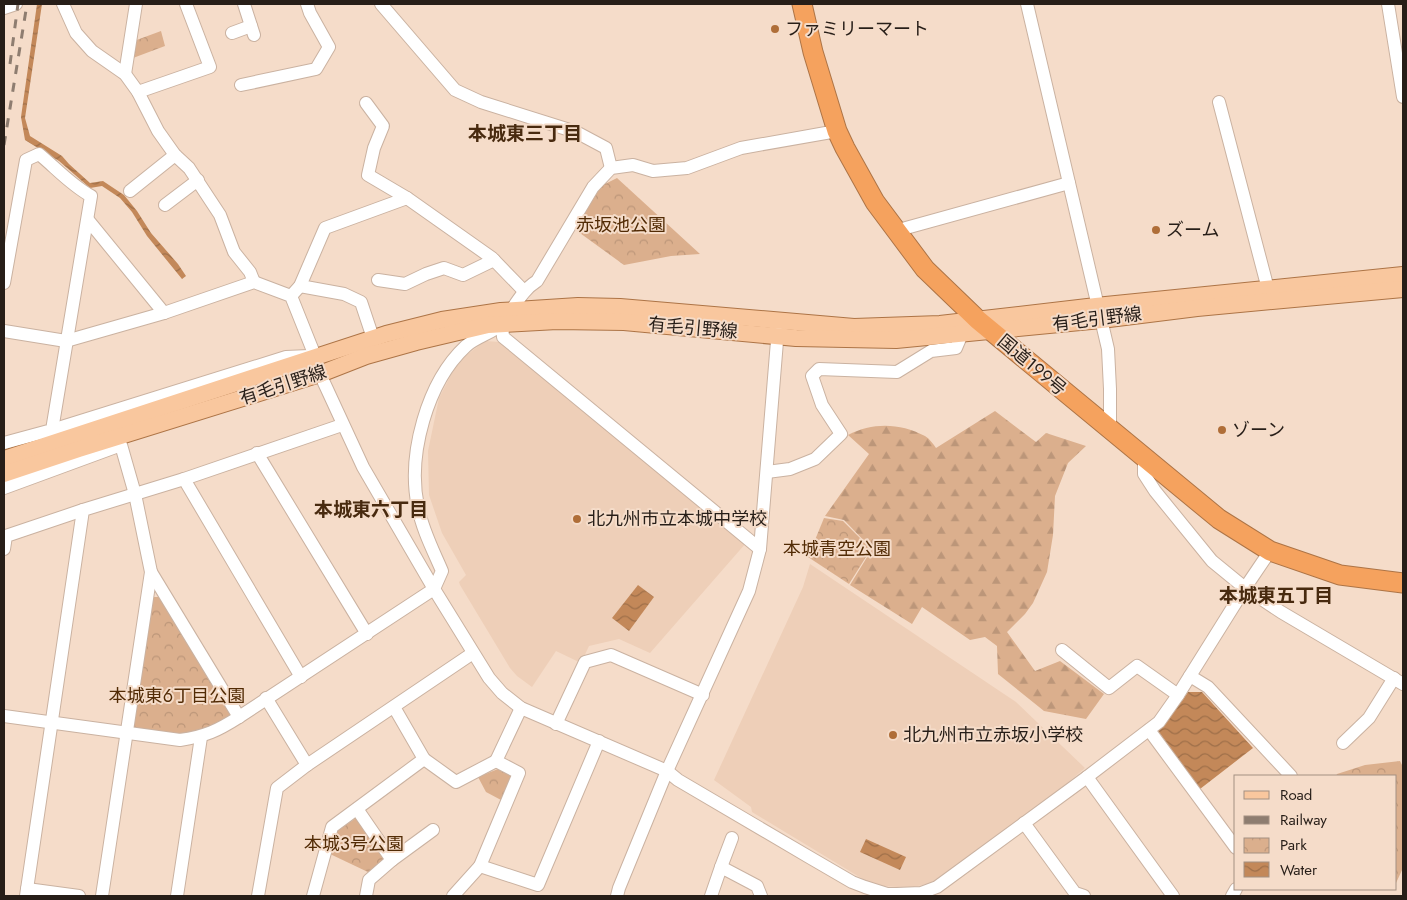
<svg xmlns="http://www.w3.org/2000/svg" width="1407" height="900" font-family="Jost,'Noto Sans JP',sans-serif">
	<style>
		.built { fill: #eecfb8 }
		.forest { fill: url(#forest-firs) }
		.park { fill: url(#park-crowns) }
		.water { fill: url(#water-waves) }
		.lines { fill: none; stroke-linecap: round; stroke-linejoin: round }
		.minor-casing { stroke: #cab2a1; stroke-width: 14 }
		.major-casing { stroke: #ad7446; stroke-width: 18 }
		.highway-casing { stroke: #ad7446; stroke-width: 21 }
		.minor { stroke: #fff; stroke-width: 12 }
		.major { stroke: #f9c79e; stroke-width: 16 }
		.highway { stroke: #f5a25e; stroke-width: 19 }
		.rail { stroke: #8e7d70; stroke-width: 3; stroke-dasharray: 9 9; stroke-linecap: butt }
		.poi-dot { fill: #af6e38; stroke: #f5dcc9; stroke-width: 2 }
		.labels { text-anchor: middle; stroke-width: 4; stroke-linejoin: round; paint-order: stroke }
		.poi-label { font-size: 18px; fill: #271e18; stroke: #f5dcc9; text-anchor: start }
		.park-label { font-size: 18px; fill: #522b05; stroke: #f5dcc9 }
		.street-label { font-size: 18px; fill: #271e18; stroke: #f5dcc9 }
		.neighbourhood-label { font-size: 19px; font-weight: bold; fill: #482a0f; stroke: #f5dcc9 }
	</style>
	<defs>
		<pattern id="forest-firs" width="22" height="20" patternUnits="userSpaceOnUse" patternTransform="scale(1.25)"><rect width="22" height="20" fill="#dbaf8d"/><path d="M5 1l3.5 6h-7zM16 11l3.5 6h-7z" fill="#bc9679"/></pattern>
		<pattern id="park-crowns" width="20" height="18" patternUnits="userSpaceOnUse" patternTransform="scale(1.25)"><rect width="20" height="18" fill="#dbaf8d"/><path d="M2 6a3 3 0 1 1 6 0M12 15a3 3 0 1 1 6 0" fill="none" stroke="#bc9679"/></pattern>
		<pattern id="water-waves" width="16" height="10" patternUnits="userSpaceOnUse" patternTransform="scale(1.25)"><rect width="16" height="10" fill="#c38859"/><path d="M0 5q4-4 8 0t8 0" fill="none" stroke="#9e6f49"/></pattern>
	</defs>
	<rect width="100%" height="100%" fill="#f5dcc9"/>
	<g class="built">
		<path d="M485,341l15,1 246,201 -96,110 -31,-14 -30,7 -8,17 -25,-12 -24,36 -15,-11 -7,-8 -50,-83 -1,-3 7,-7 -24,-42 -13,-38 -1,-44 11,-53 13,-25 12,-16z"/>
		<path d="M810,564l206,138 69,66 -48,41 -106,74 -22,5 -25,-2 -18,-5 -114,-69 -1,-5 -37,-27 89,-193z"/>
	</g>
	<path class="forest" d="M995,411l41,31 10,-9 40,13 -18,17 -13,33 -2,39 -6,37 -14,31 -8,11 -18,18 28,39 25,-10 44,33 -18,25 -42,-8 -46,-37 -1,-28 -12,-9 -15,3 -48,-33 -10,17 -62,-39 22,-36 -28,-29 -19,-4 44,-62 -21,-19c25,-13 52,-12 77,1 5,3 8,8 11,12z"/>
	<g class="park">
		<path d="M161,31l4,15 -32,12 1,-17z"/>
		<path d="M617,178l83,76 -29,2 -47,9 -51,-37 17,-27 13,-16z"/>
		<path d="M824,518l19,3 28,28 -22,35 -41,-27z"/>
		<path d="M153,597h8l71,118c-13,7 -25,15 -40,18 -18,4 -40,-2 -59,-5z"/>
		<path d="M1400,761l3,6v101l-7,15v-107h-60l1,-2 28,-9z"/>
		<path d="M498,769l11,3 3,5 -11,23 -15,-8 -8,-15z"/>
		<path d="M359,816l25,38 -1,9 -13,10 -40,-19 7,-23z"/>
	</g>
	<g class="water">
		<path d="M37,4h5l-17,114 5,18 32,20 7,8 21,19 13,-2 21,14 13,16 14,22 27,31 8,12 -4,3 -35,-43 -15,-24 -12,-14 -18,-12 -12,2 -31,-27 -34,-21 -4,-23z"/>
		<path d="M638,585l16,12 -25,34 -17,-13z"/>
		<path d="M1188,692h14l51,56 -53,41 -42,-58 10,-11z"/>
		<path d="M866,839l40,18 -6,13 -40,-18z"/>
	</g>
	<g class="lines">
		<defs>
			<g id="minor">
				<path d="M63,4l13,29 16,18 33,23 13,18 20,39 17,24 14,13 31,47 14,37 16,20 4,10"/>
				<path d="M244,4l10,31"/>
				<path d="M381,4l74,86 26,12 95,30 30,16 5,20"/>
				<path d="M1027,4l81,345 2,40v41"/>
				<path d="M1388,4l15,93"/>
				<path d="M4,8l12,-4"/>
				<path d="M232,33l19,-7"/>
				<path d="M125,74l11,-70"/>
				<path d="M241,85l75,-16 13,-22 -19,-34 -3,-9"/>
				<path d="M138,92l72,-25 -24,-63"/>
				<path d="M1219,102l49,187"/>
				<path d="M366,103l17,23 -9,22 -6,27 39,23"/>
				<path d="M130,191l45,-36"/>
				<path d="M165,205l33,-25"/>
				<path d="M88,220l76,93"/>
				<path d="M895,231l174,-48"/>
				<path d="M378,280l27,4 21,-10 18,-6 19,7 31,-15"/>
				<path d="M4,283l22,-123 13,-6c18,15 32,31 52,42l-39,234 -48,13"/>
				<path d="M300,286l44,8 17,8 12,36"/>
				<path d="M291,296l9,-10 25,-58 82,-30 85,60 32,33"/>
				<path d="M502,324l1,13 257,212"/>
				<path d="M4,331l62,10 98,-28 90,-31 37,14 24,60 5,18 43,93 71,122 55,89 13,15 19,15 146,63 11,9 131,77 43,25 13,5 22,7h10l24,-1 16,-6 150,-110 72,-55 19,-27 67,-107 25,-37"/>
				<path d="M52,430l234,-73 23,-1"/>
				<path d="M257,453l110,181"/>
				<path d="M1144,458v16l11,17 57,70 33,27 36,24 122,72"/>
				<path d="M767,472l23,-3 25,-10 26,-25 -19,-29 -10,-29 7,-7 78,3 34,-21 25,-3 6,-14"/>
				<path d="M184,479l117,198"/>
				<path d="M4,488l117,-43 14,49 16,78 -49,324"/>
				<path d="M4,549l2,-13 77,-26"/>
				<path d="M151,572l88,145"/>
				<path d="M1062,650l47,38 28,-22 41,29"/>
				<path d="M1190,676l18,11 83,89"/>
				<path d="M266,698l41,67"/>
				<path d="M4,716l176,24c26,-4 37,-9 59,-23l195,-128 8,-18c-9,-21 -20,-42 -24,-64 -11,-52 9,-125 48,-161 10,-9 26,-13 36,-22 2,-2 4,-6 6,-9 9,-13 16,-26 29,-34l56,-94 18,-19 22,-3 20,6 34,-3 54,-20 96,-17"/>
				<path d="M556,724l29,-62 26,-7 92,40"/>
				<path d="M1149,730l87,118"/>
				<path d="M1343,743l26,-25 25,-40"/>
				<path d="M424,759l32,23 40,-21"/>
				<path d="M1087,777l86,119"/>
				<path d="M357,809l35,51 -23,20 -3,16"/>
				<path d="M1024,823l51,70 9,3"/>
				<path d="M392,860l41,-30"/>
				<path d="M480,866l39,-93 -23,-12 25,-53"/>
				<path d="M721,867l11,-29"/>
				<path d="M27,889l52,7"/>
				<path d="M26,896l57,-386 101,-31 158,-54"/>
				<path d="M177,896l24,-159"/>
				<path d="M258,896l19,-108 30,-23 166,-112"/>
				<path d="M313,896l19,-69 92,-68 -30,-52"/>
				<path d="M453,896l27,-30 58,19 61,-144"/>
				<path d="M617,896l2,-8 48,-117 82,-180 11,-42 18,-220"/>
				<path d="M711,896l10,-29 36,19 4,10"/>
				<path d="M1232,896l4,-7"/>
			</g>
			<g id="major">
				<path d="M4,459l382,-125 56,-14 59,-9 77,-5 42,1 234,20 86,-3 156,-18 307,-31"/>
				<path d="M4,474l75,-25 241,-75 46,-18 50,-14 72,-17 69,-4 67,1 172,16 100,2 205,-20 96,-12 206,-19"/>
			</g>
			<path id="highway" d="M802,4l11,48 24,79 8,17 30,54 50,67 53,51 241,199 51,32 70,24 63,8"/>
		</defs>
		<use href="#minor" class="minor-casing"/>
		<use href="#major" class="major-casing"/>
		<use href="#highway" class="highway-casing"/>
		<use href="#minor" class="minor"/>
		<use href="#major" class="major"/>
		<use href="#highway" class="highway"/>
		<g class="rail">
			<path d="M10,64l8,-60"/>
			<path d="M4,145l23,-141"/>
		</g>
	</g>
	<g class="poi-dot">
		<circle cx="775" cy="29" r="5"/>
		<circle cx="1156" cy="230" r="5"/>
		<circle cx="1222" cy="430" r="5"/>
		<circle cx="577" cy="519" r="5"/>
		<circle cx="893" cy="735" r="5"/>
	</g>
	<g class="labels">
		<g class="poi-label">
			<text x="785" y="35">ファミリーマート</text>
			<text x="1166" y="236">ズーム</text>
			<text x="1232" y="436">ゾーン</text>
			<text x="587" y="525">北九州市立本城中学校</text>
			<text x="903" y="741">北九州市立赤坂小学校</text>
		</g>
		<g class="park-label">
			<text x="621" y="231">赤坂池公園</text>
			<text x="837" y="555">本城青空公園</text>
			<text x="177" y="702">本城東6丁目公園</text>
			<text x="354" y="850">本城3号公園</text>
		</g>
		<g class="street-label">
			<text transform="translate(1097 319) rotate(-7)" y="6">有毛引野線</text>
			<text transform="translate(693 328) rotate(5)" y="6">有毛引野線</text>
			<text transform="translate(1032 365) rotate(40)" y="6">国道199号</text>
			<text transform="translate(283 385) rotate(-18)" y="6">有毛引野線</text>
		</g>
		<g class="neighbourhood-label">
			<text x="525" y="140">本城東三丁目</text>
			<text x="371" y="516">本城東六丁目</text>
			<text x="1276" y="602">本城東五丁目</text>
		</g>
	</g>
	<rect width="1407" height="900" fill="none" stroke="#271e18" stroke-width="10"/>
	<rect x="1234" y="775" width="162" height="115" fill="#f5dcc9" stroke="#a39082"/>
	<rect x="1244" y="791" width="25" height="8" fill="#f9c79e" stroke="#a39082"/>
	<text x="1280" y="800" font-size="15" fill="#271e18">Road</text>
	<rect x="1244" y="816" width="25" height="8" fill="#8e7d70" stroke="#a39082"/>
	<text x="1280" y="825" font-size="15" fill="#271e18">Railway</text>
	<rect x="1244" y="838" width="25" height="15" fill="url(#park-crowns)" stroke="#a39082"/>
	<text x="1280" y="850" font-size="15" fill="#271e18">Park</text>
	<rect x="1244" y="862" width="25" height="15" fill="url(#water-waves)" stroke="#a39082"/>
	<text x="1280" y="875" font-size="15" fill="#271e18">Water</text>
</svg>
